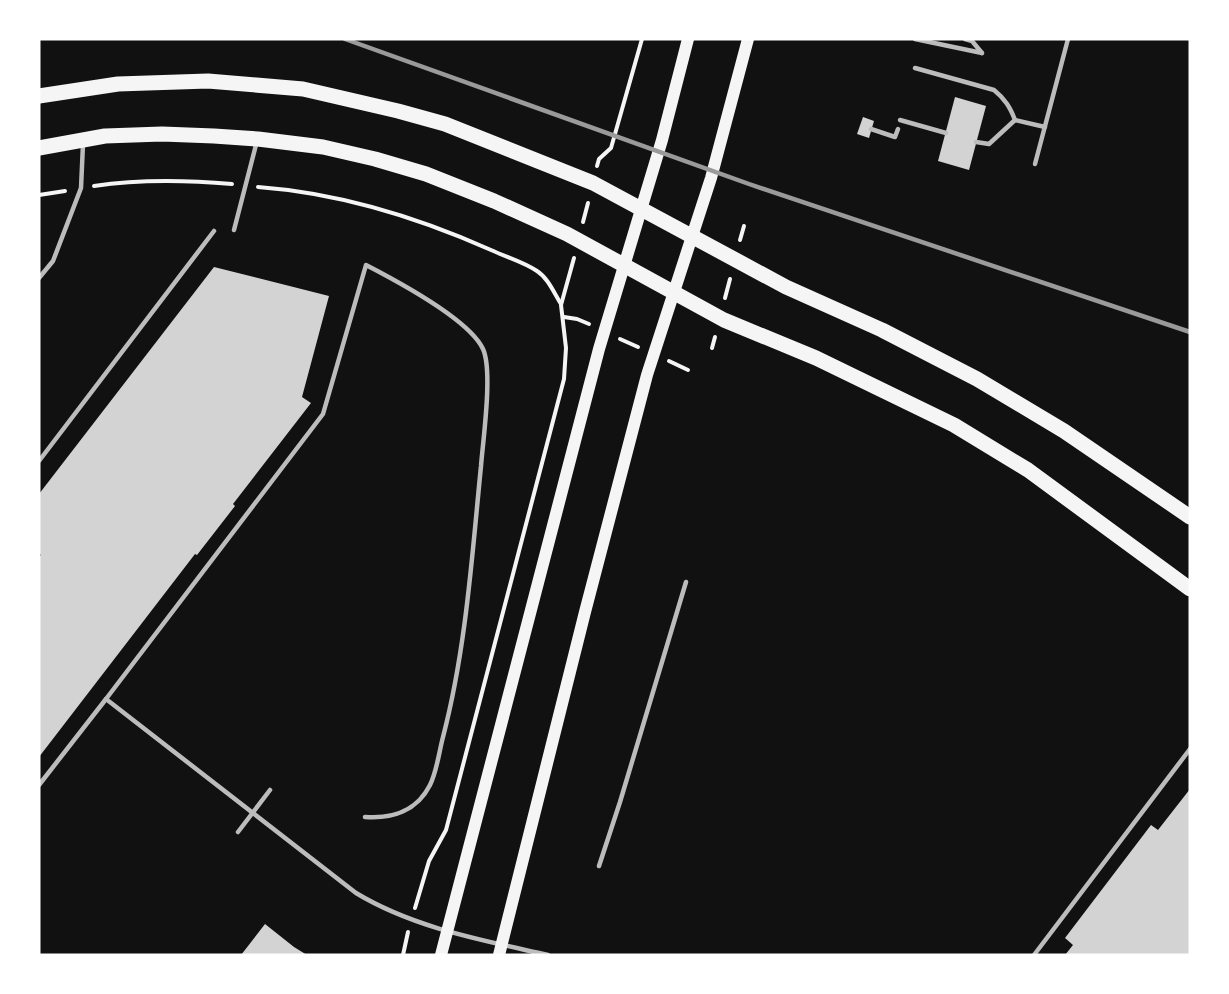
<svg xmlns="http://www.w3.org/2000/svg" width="1229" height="994" font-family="Commissioner,sans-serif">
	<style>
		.building { fill: #d3d3d3 }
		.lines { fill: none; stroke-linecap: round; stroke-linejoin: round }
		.path { stroke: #f5f5f5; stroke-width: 4 }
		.service { stroke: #bcbcbc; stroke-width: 4.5 }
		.secondary { stroke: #f5f5f5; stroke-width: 12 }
		.primary { stroke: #f5f5f5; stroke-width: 15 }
		.rail { stroke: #9a9a9a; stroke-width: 4.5 }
	</style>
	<rect width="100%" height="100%" fill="#111"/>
	<g class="building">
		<path d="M955,97l31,9 -17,64 -31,-9z"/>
		<path d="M863,117l11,4 -5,17 -12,-4z"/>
		<path d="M214,267l115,29 -27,101 9,6 -78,101 2,2 -38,49 -2,-1 -156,203v-200l2,-2 -2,-2v-59z"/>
		<path d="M1190,789v166h-125l8,-10 -8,-7 86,-113 7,5z"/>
		<path d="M265,924l29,23 13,8h-66z"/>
	</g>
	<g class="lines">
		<g class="path">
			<path d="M597,166l2,-7 12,-11 31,-109"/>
			<path d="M94,186c46,-7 92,-6 138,-2"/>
			<path d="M258,187c81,6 159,30 233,63 15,7 33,12 46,21 11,7 17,22 24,33"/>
			<path d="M39,195l26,-4"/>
			<path d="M583,222l5,-19"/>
			<path d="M740,240l4,-14"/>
			<path d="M725,298l5,-19"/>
			<path d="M564,317l13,2 12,5"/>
			<path d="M620,339l18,8"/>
			<path d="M712,348l3,-11"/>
			<path d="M669,361l19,9"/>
			<path d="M415,908l14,-47 17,-31 118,-451 2,-31 -5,-43 13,-47"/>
			<path d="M403,955l5,-23"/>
		</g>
		<g class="service">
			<path d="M915,39l67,14"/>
			<path d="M965,39l7,2 10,12"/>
			<path d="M915,68l79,22c11,9 16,17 21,30l30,7"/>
			<path d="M900,120l46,13"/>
			<path d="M871,129l24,8 3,-8"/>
			<path d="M976,142l13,2 26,-24"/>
			<path d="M1035,164l33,-125"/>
			<path d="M234,230l23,-89"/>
			<path d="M39,278l14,-17 28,-73 2,-44"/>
			<path d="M39,461l175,-230"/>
			<path d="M39,785l67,-86"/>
			<path d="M365,817c27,2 52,-6 65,-32 7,-14 9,-33 13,-48 23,-88 29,-181 38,-271 2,-26 12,-95 2,-117 -14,-30 -88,-69 -117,-84l-43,149 -217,285 250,194c58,35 126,47 192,62"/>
			<path d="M238,832l32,-42"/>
			<path d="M599,866l21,-64 66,-220"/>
			<path d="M1034,955l156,-206"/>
		</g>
		<g class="secondary">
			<path d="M441,955l158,-606 63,-209 26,-101"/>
			<path d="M499,955l86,-343 62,-237 64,-197 37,-139"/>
		</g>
		<g class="primary">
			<path d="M39,96l79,-12 90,-3 95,8 95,22 47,13 148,59 193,104 96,43 95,49 87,52 126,86"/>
			<path d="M39,148l66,-12 57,-2 52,2 44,3 65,8 52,12 51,15 68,27 73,33 157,86 92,38 138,67 74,45 162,119"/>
		</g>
		<path class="rail" d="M345,39l404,145 441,148"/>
	</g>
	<rect width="1229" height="994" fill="none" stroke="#ffffff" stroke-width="81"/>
</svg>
